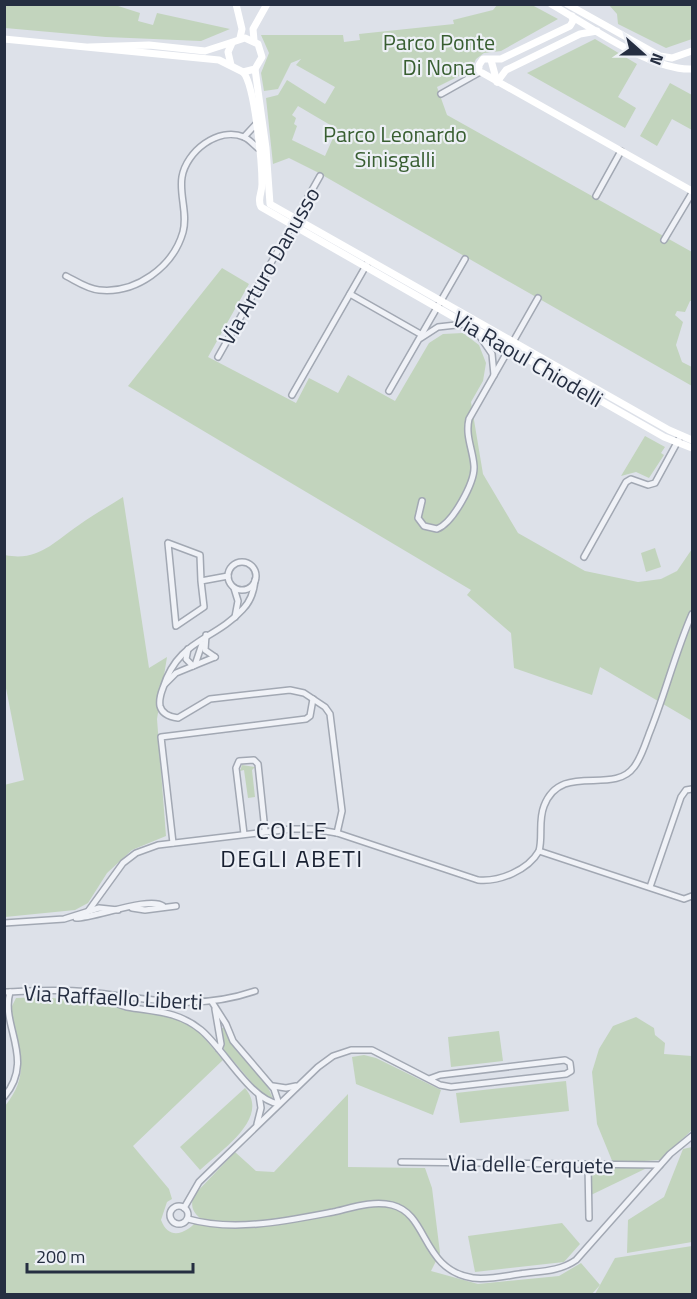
<svg xmlns="http://www.w3.org/2000/svg" width="697" height="1299" font-family="'Titillium Web',sans-serif">
	<style>
		.green { fill: #c2d4bd; fill-rule: evenodd }
		.lines { fill: none; stroke-linecap: round; stroke-linejoin: round }
		.street-casing { stroke: #a2a8b3; stroke-width: 8 }
		.street { stroke: #f0f2f7; stroke-width: 5 }
		.secondary { stroke: #fff; stroke-width: 7 }
		.labels { text-anchor: middle; stroke-width: 4.5; stroke-linejoin: round; paint-order: stroke }
		.park-label { font-size: 22px; fill: #385e31; stroke: #edf0f6 }
		.street-label { font-size: 22px; fill: #252e41; stroke: #edf0f6 }
		.neighbourhood-label { font-size: 24px; letter-spacing: 1.5px; fill: #182031; stroke: #edf0f6 }
	</style>
	<rect width="100%" height="100%" fill="#dde1e9"/>
	<g class="green">
		<path d="M4,5h111l25,8 -2,8 15,4 4,-12 73,16 -29,12 -95,-4 -101,-9z"/>
		<path d="M497,5h35l26,14 -57,32 -17,2 -8,6 -5,11 -34,17 10,28 245,137v49h-2l-5,11 -8,-1 -2,4 8,7 -7,23 6,17 10,5v19l-375,-214 -28,-14 -16,6 -7,-66 12,-3 9,-15 38,24 10,-17 -39,-22 5,-6 -10,4 -13,26 -14,2 -3,-18 8,-20 -8,-18h82l1,7 16,-2 -1,-6 95,-10 -1,-4 40,-10zM298,106l39,23 -12,27 -33,-16 5,-14 -3,-2 2,-6 -4,-3z"/>
		<path d="M609,5h83v34l-26,9 -48,-24 -1,-10z"/>
		<path d="M595,39l42,25 -19,33 18,11 -11,20 -98,-55z"/>
		<path d="M670,83l22,12v35l-20,-11 -15,27 -17,-10z"/>
		<path d="M222,268l27,16 -41,73 88,46 13,-25 29,15 10,-18 47,26 34,-58 14,-9 20,-1 16,12 7,18 -3,18 -12,21 12,72 35,59 67,38 53,11 23,-3 16,-8 15,-22v172l-92,-54 -8,28 -78,-27 -3,-35 -44,-38 4,-5 -343,-204z"/>
		<path d="M645,436l20,11 -4,6 3,2 -15,23 -13,-6 -15,4z"/>
		<path d="M123,497l26,171 18,-11 -10,62 9,117 -34,14 -25,23 -19,30 -13,7 -70,7 -1,-132 20,-5 -19,-97v-128c33,7 49,-13 74,-30 14,-10 30,-19 44,-28z"/>
		<path d="M655,548l6,19 -15,5 -5,-19z"/>
		<path d="M242,765l13,2 -3,3 3,27 -7,1 -4,-28 -4,1z"/>
		<path d="M42,997l60,6 74,14 23,15 24,28 -90,86 36,43 3,10 -5,3 -6,18c9,23 27,12 39,-2 -8,-7 -9,-12 -7,-22l42,-44 21,19 18,1 74,-78v73l77,1 7,20 8,65 -9,18 47,13 81,-8 22,-13 19,22 -8,9h-587v-188c30,-38 9,-58 6,-98l5,-10z"/>
		<path d="M636,1017l18,11 1,7 10,8 -1,11 28,2v74l-32,30 -47,3 -16,-39 -5,-52 7,-23 14,-23z"/>
		<path d="M221,1028h3c8,29 42,44 49,72l-8,-2 -41,-48z"/>
		<path d="M499,1031l4,30 -52,6 -3,-30z"/>
		<path d="M364,1055l12,3 65,32 -8,25 -77,-31 -4,-27z"/>
		<path d="M566,1081l3,30 -109,12 -4,-30z"/>
		<path d="M245,1088c26,30 -24,62 -45,82l-20,-23z"/>
		<path d="M692,1147v95l-65,11 1,-33 36,-23 19,-48z"/>
		<path d="M591,1167h58l-58,28z"/>
		<path d="M562,1223l18,21 -16,18 -89,10 -7,-36z"/>
		<path d="M692,1246v48h-97l20,-36z"/>
	</g>
	<g class="lines">
		<defs>
			<g id="street">
				<path d="M441,94l39,-22"/>
				<path d="M244,137l12,-13"/>
				<path d="M596,196l25,-45"/>
				<path d="M664,240l28,-47"/>
				<path d="M66,276c10,5 21,13 33,14 37,4 74,-23 84,-58 5,-19 -4,-37 -1,-55 4,-25 36,-51 62,-40 5,2 10,8 15,12"/>
				<path d="M350,294l72,41"/>
				<path d="M477,332l15,22 2,21"/>
				<path d="M421,338l17,-11 27,-3"/>
				<path d="M218,357l102,-181"/>
				<path d="M389,391l76,-132"/>
				<path d="M292,395l75,-131"/>
				<path d="M422,501l-4,17 6,8 13,3c16,-6 38,-47 37,-63 -1,-16 -9,-30 -5,-47l69,-121"/>
				<path d="M584,557l42,-75 5,-3 17,6 7,-2 24,-44"/>
				<circle cx="242" cy="576" r="14"/>
				<path d="M255,580c-1,10 -4,21 -12,29 -29,32 -65,30 -80,79 -2,5 -4,12 -3,18 2,8 10,11 18,12l32,-19 80,-9 14,3 21,14 5,7 12,97 -5,22"/>
				<path d="M201,581l-1,-26 -32,-12 8,83 28,-19 -3,-26 27,-5"/>
				<path d="M234,588l4,13 -3,16"/>
				<path d="M206,635l-1,15 10,7"/>
				<path d="M188,649l-2,10 7,7"/>
				<path d="M195,665l7,-21"/>
				<path d="M165,684l11,-11 39,-16"/>
				<path d="M244,834l-8,-66 3,-7 15,-1 4,4 7,67"/>
				<path d="M173,843l-12,-106 145,-18 4,-3 3,-17"/>
				<path d="M539,851l145,48 8,-3"/>
				<path d="M650,887l31,-90 5,-7 6,-1"/>
				<path d="M132,908l13,2 31,-4"/>
				<path d="M89,910l34,-47 13,-10 22,-8 133,-16h22l24,4 141,47c22,2 50,-10 61,-29 4,-14 -1,-30 5,-45 17,-45 69,-10 90,-39 7,-9 11,-22 15,-33 16,-39 26,-81 43,-120"/>
				<path d="M76,918c19,0 74,-22 87,-12"/>
				<path d="M4,923l60,-4 35,-11 19,2"/>
				<path d="M4,992c28,-1 56,-3 83,0 63,6 106,20 168,-1"/>
				<path d="M93,993c11,5 22,11 34,14 28,5 51,4 74,23 23,19 49,70 78,74l-5,-15 -41,-48 -7,-17 -14,-22"/>
				<path d="M215,1009l6,35 -2,5"/>
				<path d="M273,1086l13,2 10,-2"/>
				<path d="M4,1097c32,-38 -4,-71 6,-105"/>
				<path d="M257,1124l4,-16 -2,-13"/>
				<path d="M401,1162l259,3"/>
				<path d="M588,1165l1,53"/>
				<circle cx="179" cy="1215" r="9"/>
				<path d="M184,1208l15,-26 119,-115 15,-11 18,-6h21l68,35 11,2 115,-13 5,-3 -1,-8 -5,-3 -125,15 -11,4"/>
				<path d="M188,1219c46,13 98,2 145,-7 18,-4 40,-12 59,-7 37,9 29,65 81,73 15,2 32,-2 46,-4 20,-3 40,-2 57,-14l94,-106 22,-18"/>
			</g>
		</defs>
		<use href="#street" class="street-casing"/>
		<use href="#street" class="street"/>
		<g class="secondary">
			<path d="M236,4l6,25 -2,9"/>
			<path d="M551,4c37,21 100,67 141,65"/>
			<path d="M567,4l93,52 12,2 20,-7"/>
			<path d="M572,16l1,5 -3,5 -69,33h-18l-4,6v6l213,120"/>
			<path d="M4,39l215,21 24,12 12,-3 7,-12 -4,-13 -13,-6 -40,13 -56,-6 -60,2"/>
			<path d="M254,40l-1,-11 14,-25"/>
			<path d="M491,60l6,22"/>
			<path d="M231,65l-3,-13 4,-9"/>
			<path d="M255,69l11,79 4,56 399,226 23,10"/>
			<path d="M243,72c12,13 19,92 19,112 0,9 -5,15 -1,23l403,230 28,11"/>
			<path d="M497,82l9,-12 74,-36 17,-3"/>
		</g>
	</g>
	<g class="labels">
		<g class="park-label">
			<text x="439" y="50">Parco Ponte<tspan x="439" dy="25">Di Nona</tspan></text>
			<text x="395" y="142">Parco Leonardo<tspan x="395" dy="25">Sinisgalli</tspan></text>
		</g>
		<g class="street-label">
			<text transform="translate(269 266) rotate(-60)" y="8">Via Arturo Danusso</text>
			<text transform="translate(528 359) rotate(30)" y="8">Via Raoul Chiodelli</text>
			<text transform="translate(113 997) rotate(3)" y="8">Via Raffaello Liberti</text>
			<text transform="translate(531 1164) rotate(1)" y="8">Via delle Cerquete</text>
		</g>
		<g class="neighbourhood-label">
			<text x="292" y="839">COLLE<tspan x="292" dy="28">DEGLI ABETI</tspan></text>
		</g>
	</g>
	<rect width="697" height="1299" fill="none" stroke="#252e41" stroke-width="12"/>
	<g transform="translate(643 54) rotate(111)" stroke="#edf0f6" stroke-width="4.5" paint-order="stroke">
	<path d="M0-4.5L10 22L0 15L-10 22Z" fill="#252e41"/>
	<text y="-9" font-size="16" font-weight="bold" text-anchor="middle" fill="#252e41">N</text>
	</g>
	<path d="M27 1263v9h166v-9" fill="none" stroke="#252e41" stroke-width="3"/>
	<text x="36" y="1263" font-size="18" fill="#252e41" stroke="#edf0f6" stroke-width="4.5" paint-order="stroke">200 m</text>
</svg>
